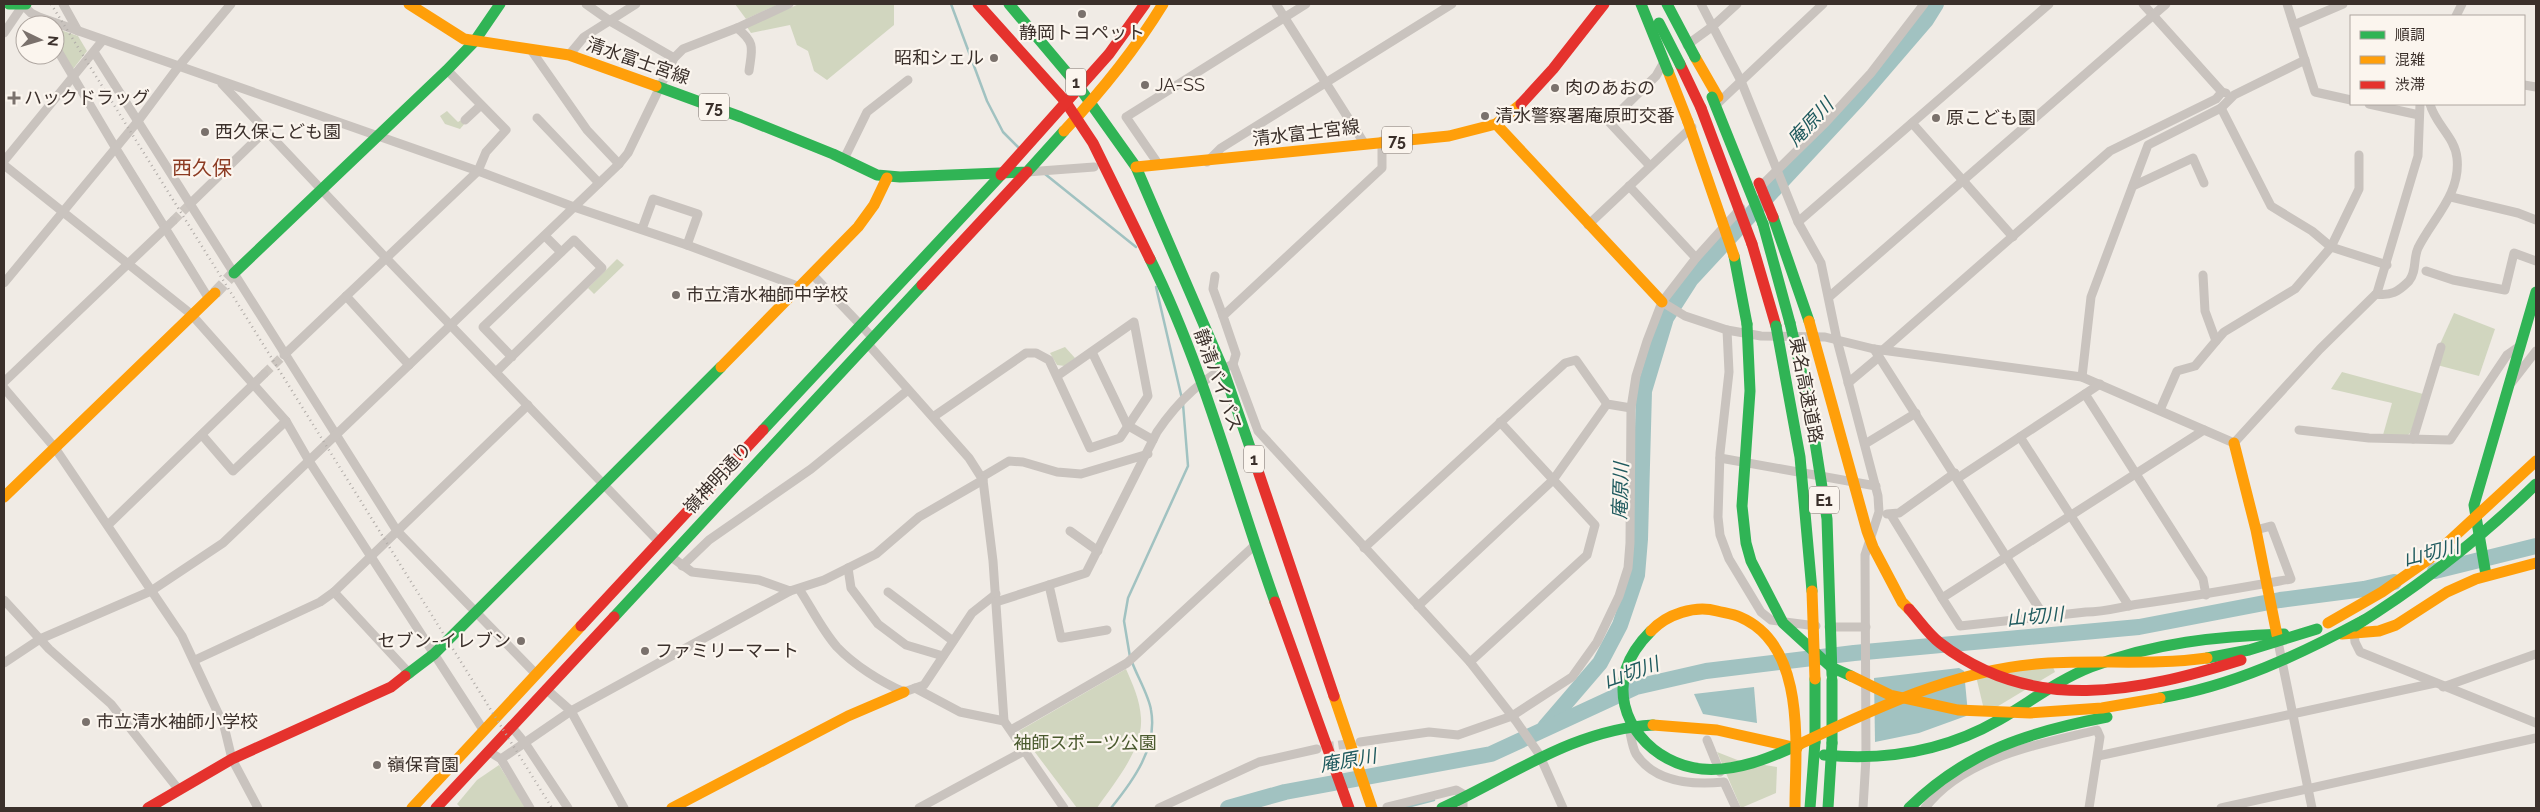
<svg xmlns="http://www.w3.org/2000/svg" width="2540" height="812" font-family="Raleway,'Noto Sans JP',sans-serif">
	<style>
		.green { fill: #d1d6bf }
		.water { fill: #a1c2c1 }
		.lines { fill: none; stroke-linecap: round; stroke-linejoin: round }
		.stream { stroke: #a1c2c1; stroke-width: 2.5 }
		.river { stroke: #a1c2c1; stroke-width: 16 }
		.street-tunnel { stroke: #ccc6c0; stroke-width: 9; stroke-dasharray: 9 4.5; stroke-linecap: butt }
		.secondary-tunnel { stroke: #ccc6c0; stroke-width: 12; stroke-dasharray: 12 6; stroke-linecap: butt }
		.street { stroke: #c9c3be; stroke-width: 9 }
		.fast { stroke: #30b455; stroke-width: 11 }
		.slow { stroke: #ff9f0a; stroke-width: 11 }
		.jam { stroke: #e5322d; stroke-width: 11 }
		.rail { stroke: #b1aca8; stroke-width: 2.5; stroke-dasharray: 1 4; stroke-linecap: butt }
		.fast-bridge { stroke: #30b455; stroke-width: 11 }
		.slow-bridge { stroke: #ff9f0a; stroke-width: 11 }
		.jam-bridge { stroke: #e5322d; stroke-width: 11 }
		.poi-dot { fill: #7a716c; stroke: #fbf5ee; stroke-width: 2 }
		.labels { text-anchor: middle; stroke-width: 4.5; stroke-linejoin: round; paint-order: stroke }
		.shield { fill: #fbf5ee; stroke: #756b66; stroke-width: 1 }
		.shield-label { font-size: 16px; font-weight: bold; fill: #3b302b }
		.poi-label { font-size: 18px; fill: #3b302b; stroke: #fbf5ee; text-anchor: start }
		.street-label { font-size: 18px; fill: #3b302b; stroke: #fbf5ee }
		.park-label { font-size: 18px; fill: #4a5a2e; stroke: #fbf5ee }
		.water-label { font-size: 19px; font-style: italic; fill: #1f5a5e; stroke: #fbf5ee }
		.quarter-label { font-size: 20px; fill: #8c3b22; stroke: #fbf5ee }
	</style>
	<rect width="100%" height="100%" fill="#f0ebe5"/>
	<g class="green">
		<path d="M735,4h44l-33,15z"/>
		<path d="M799,4h95v21l-67,55 -13,-9 -6,-20 -11,-6 -7,-20 -39,8 -4,-6z"/>
		<path d="M55,28l23,8 9,15 -14,18 -18,-30z"/>
		<path d="M447,111l11,11 5,-3 3,3 -6,7 -15,-5 -5,-8z"/>
		<path d="M617,259l7,6 -30,29 -6,-6z"/>
		<path d="M2454,313l41,16 -16,47 -42,-11 3,-21z"/>
		<path d="M1065,347l10,11 -10,8 -8,-1 -7,-12z"/>
		<path d="M2342,372l81,22 -12,38 -3,3h-25l9,-32 -61,-14z"/>
		<path d="M2050,660l5,12 -70,42 -10,-42z"/>
		<path d="M1126,669c7,16 14,31 15,49 2,32 -27,65 -44,90h-20l-58,-77z"/>
		<path d="M1717,752l23,9 37,6 -1,26 -35,15z"/>
		<path d="M499,765l27,43h-65l-4,-4 20,-24z"/>
	</g>
	<g class="water">
		<path d="M1959,668l5,3 4,43 -2,2 -47,17 -44,9 -1,-64z"/>
		<path d="M1754,687l3,36 -54,-9 -9,-20z"/>
	</g>
	<g class="lines">
		<g class="stream">
			<path d="M951,4l36,97 16,31 15,15"/>
			<path d="M1045,174l91,73"/>
			<path d="M1156,287l26,112"/>
			<path d="M1130,657l-6,-36 4,-23 60,-132 -5,-62"/>
			<path d="M1111,808c22,-27 47,-61 40,-98 -2,-14 -14,-34 -19,-48"/>
			<path d="M1403,808l31,-8"/>
		</g>
		<g class="river">
			<path d="M2435,571l101,-25"/>
			<path d="M1545,727l55,-64 20,-38 17,-50 3,-36 4,-148 22,-73 25,-39 167,-180 68,-79 10,-16"/>
			<path d="M1228,808l57,-16 206,-38 145,-67 70,-16 148,-18 285,-26 141,-27 84,-11 30,-7"/>
		</g>
		<g class="street-tunnel">
			<path d="M173,221l17,-17"/>
			<path d="M264,374l20,-19"/>
			<path d="M1325,747l29,-4"/>
		</g>
		<path class="secondary-tunnel" d="M215,293l19,-20"/>
		<g class="street">
			<path d="M63,4l15,27"/>
			<path d="M586,4l24,17 64,37"/>
			<path d="M1276,4l88,139"/>
			<path d="M1701,4l40,77 57,141 23,41 16,77 41,156 1,16 -14,43 1,203 -3,50"/>
			<path d="M2143,4l79,88 4,1"/>
			<path d="M2287,4l28,88 36,8"/>
			<path d="M2456,16l6,-12"/>
			<path d="M2294,25l49,-21"/>
			<path d="M737,28c19,15 15,21 12,43"/>
			<path d="M4,33l19,-28 8,8 8,4 439,154 96,36 113,38 113,42"/>
			<path d="M1687,45l26,-19 24,-22"/>
			<path d="M55,46l60,101 94,152"/>
			<path d="M531,50l56,80 32,34"/>
			<path d="M94,52l303,479 139,143"/>
			<path d="M569,55l15,-18 52,-33"/>
			<path d="M222,84l164,174 273,284"/>
			<path d="M2524,85l12,2"/>
			<path d="M1718,103l105,-99"/>
			<path d="M2369,104l50,11"/>
			<path d="M2221,108l50,98 41,25 19,16 56,18"/>
			<path d="M537,118l62,65"/>
			<path d="M465,120l16,-15"/>
			<path d="M1912,123l101,114"/>
			<path d="M844,159l23,-47 41,-32"/>
			<path d="M4,161l99,-121"/>
			<path d="M1207,162l14,-14 231,-144"/>
			<path d="M4,165l187,149 95,107 23,40 175,270"/>
			<path d="M1159,165l-33,-48 180,-113"/>
			<path d="M1650,166l-41,-44 47,-46 8,-14"/>
			<path d="M1027,172l67,-5"/>
			<path d="M1629,186l67,72"/>
			<path d="M2133,186l60,-28 11,25"/>
			<path d="M1760,187l66,-65 45,-49 53,-69"/>
			<path d="M2451,197l67,16 18,7"/>
			<path d="M190,204l75,-73"/>
			<path d="M1798,222l251,-218"/>
			<path d="M1588,225l104,-98"/>
			<path d="M642,229l11,-30 45,15 -11,31"/>
			<path d="M545,236l16,16"/>
			<path d="M2426,271l27,9 52,10 9,-37 22,8"/>
			<path d="M812,274l60,63"/>
			<path d="M1215,276l-2,13 10,27"/>
			<path d="M4,283l134,-162 41,-55 52,-62"/>
			<path d="M2376,294c15,2 22,-2 33,-13 8,-10 4,-22 9,-33 15,-30 43,-54 39,-90 -2,-21 -22,-34 -27,-54"/>
			<path d="M346,296l63,69"/>
			<path d="M1829,297l337,-293"/>
			<path d="M1662,302l23,14 42,14 34,6 64,1 49,12 208,28 152,66 86,-94 57,-56 41,-137 2,-52"/>
			<path d="M1727,330l2,42 -9,81 -2,64 2,18 9,24 32,53 10,8 45,6"/>
			<path d="M2216,341l8,-9 71,-43 36,-42 28,-58v-34"/>
			<path d="M867,343l102,115 14,22 10,81 11,160 60,87"/>
			<path d="M1874,349l170,267"/>
			<path d="M1883,350l227,-199 106,-52 6,-7"/>
			<path d="M1092,352l35,73 26,15"/>
			<path d="M284,355l194,-184 8,-19 20,-22 -59,-60"/>
			<path d="M1233,364l25,67 212,231 46,59 23,33 24,54"/>
			<path d="M496,372l106,-104 -28,-28 -91,87 29,30"/>
			<path d="M2082,377l9,-80 57,-152 73,-37 13,-13 71,-35"/>
			<path d="M4,382l169,-161"/>
			<path d="M2512,382l24,-31"/>
			<path d="M1848,383l31,-26"/>
			<path d="M4,388l51,60 127,188 42,90 8,33 26,49"/>
			<path d="M2085,394l118,185 3,16"/>
			<path d="M2160,410l17,-39 18,-5 21,-25 -11,-30 -2,-36"/>
			<path d="M933,417l93,-64h10l13,7 41,88 30,-10 28,-42 -14,-74 -77,54"/>
			<path d="M2204,430l-262,168 18,28 126,-14c19,0 34,-5 53,-8 51,-7 101,-16 152,-25l-20,-53 -15,4"/>
			<path d="M2299,430l70,8 81,2 57,-85 13,-9"/>
			<path d="M202,435l31,36 53,-50"/>
			<path d="M2020,437l109,169"/>
			<path d="M2413,439l28,-92"/>
			<path d="M1865,444l51,-31"/>
			<path d="M1720,458l156,28"/>
			<path d="M982,477l27,-16 14,1 34,10 24,2 67,-20"/>
			<path d="M1958,478l142,-94"/>
			<path d="M1887,514l12,-1 56,-40"/>
			<path d="M1891,515l51,83"/>
			<path d="M108,525l156,-151"/>
			<path d="M1070,531l28,20"/>
			<path d="M1364,548l201,-185 11,-3 31,44 24,4"/>
			<path d="M670,556l22,16 67,8 31,11 34,-11 52,-26 43,-37 64,-37"/>
			<path d="M682,566l27,-26 102,-71 97,-79"/>
			<path d="M848,568l3,20 27,36 28,21 37,11"/>
			<path d="M1049,585l12,53 46,-8"/>
			<path d="M799,589c12,18 23,41 38,58 17,18 44,35 67,45l20,-7 48,-72 24,-19"/>
			<path d="M334,592l76,82"/>
			<path d="M888,592l65,49"/>
			<path d="M4,600l45,49 62,55 68,86"/>
			<path d="M996,602l90,-29 71,-141c19,-28 45,-54 76,-68l3,-10 -13,-38 159,-148v-27"/>
			<path d="M1418,606l135,-126 54,-76"/>
			<path d="M1829,627h37"/>
			<path d="M2354,633l1,9 5,10 176,71"/>
			<path d="M2277,637l35,171"/>
			<path d="M195,660l125,-58 14,-10 194,-187"/>
			<path d="M1470,662l117,-107 8,-30 -95,-103"/>
			<path d="M4,663l36,-24 111,-48 72,-48 396,-379 9,-11 46,-95 9,-9 54,-21 52,-24"/>
			<path d="M2443,687l93,-33"/>
			<path d="M915,688l45,24 44,9"/>
			<path d="M546,689l25,22 53,97"/>
			<path d="M511,726l14,17 43,65"/>
			<path d="M1629,728c2,8 3,19 7,26 19,29 58,31 88,28l12,26"/>
			<path d="M1011,730l116,-67 128,-118"/>
			<path d="M1707,740l13,32"/>
			<path d="M1360,742l69,-10 29,3 54,-19 60,-39 25,-35 22,-46 9,-28 2,-25 1,-135 5,-32 11,-35 15,-39 34,-44 45,-50"/>
			<path d="M488,751l13,8 29,49"/>
			<path d="M2098,756l337,-73"/>
			<path d="M501,759l70,-48 219,-120"/>
			<path d="M1387,807l69,-17 7,4v14"/>
			<path d="M919,808l105,-57"/>
			<path d="M1159,808l100,-46 58,-13"/>
			<path d="M1925,808c39,-51 112,-63 172,-78l3,7 -11,71"/>
			<path d="M2221,808l315,-70"/>
		</g>
		<g class="fast">
			<path d="M9,4h17"/>
			<path d="M1009,4l70,83 57,80 87,202 31,90"/>
			<path d="M656,86l85,31 92,37 44,21 23,2 127,-5 37,-41"/>
			<path d="M1773,217l36,104"/>
			<path d="M1763,224l27,99"/>
			<path d="M1734,256l13,68"/>
			<path d="M1150,259c54,109 84,228 125,343"/>
			<path d="M234,273l213,-203 27,-28 26,-38"/>
			<path d="M763,430l238,-255"/>
			<path d="M2486,575l-12,-70 62,-213"/>
			<path d="M614,617l308,-332"/>
			<path d="M405,676l29,-22 287,-287"/>
			<path d="M1815,679v63"/>
			<path d="M1832,680v63"/>
			<path d="M1824,755c61,6 121,-4 175,-35 31,-18 59,-40 92,-53 61,-24 128,-31 193,-33"/>
			<path d="M1442,808c69,-32 133,-79 211,-83"/>
		</g>
		<g class="slow">
			<path d="M409,4l55,35 105,16 87,31"/>
			<path d="M1695,57l23,40"/>
			<path d="M1668,71l20,51"/>
			<path d="M1496,124l166,178"/>
			<path d="M1064,131c35,-37 72,-83 99,-127"/>
			<path d="M1136,167l313,-31 47,-12 25,-20"/>
			<path d="M721,367l137,-140 16,-22 13,-27"/>
			<path d="M2234,443l22,87 21,105"/>
			<path d="M4,497l211,-204"/>
			<path d="M2342,634l37,-3 17,-6 51,-33 29,-13 60,-16"/>
			<path d="M1334,696l38,112"/>
			<path d="M1653,725l64,5 80,18"/>
			<path d="M412,808l169,-182"/>
			<path d="M672,808l176,-92 56,-24"/>
		</g>
		<g class="jam">
			<path d="M978,4l87,97 28,42 57,116"/>
			<path d="M1680,64l21,44"/>
			<path d="M1521,104l32,-35 51,-65"/>
			<path d="M1001,175l108,-121 36,-50"/>
			<path d="M1752,244l24,82"/>
			<path d="M922,285l105,-113"/>
			<path d="M1254,459l80,237"/>
			<path d="M1275,602l74,206"/>
			<path d="M581,626l182,-196"/>
			<path d="M148,808l84,-49 159,-72 14,-11"/>
			<path d="M436,808l178,-191"/>
		</g>
		<path class="rail" d="M51,4l501,804"/>
		<g class="fast-bridge">
			<path d="M1641,4l27,67"/>
			<path d="M1667,4l28,53"/>
			<path d="M1659,23l21,41"/>
			<path d="M1712,97l51,127"/>
			<path d="M1790,323l19,81 18,115 5,156"/>
			<path d="M1747,324l3,67 -8,115 4,37 5,18 32,62 48,44 20,9"/>
			<path d="M1776,326l24,131 12,134"/>
			<path d="M2355,626c66,-41 126,-88 181,-142"/>
			<path d="M1651,631c-11,11 -20,23 -25,38 -15,50 28,96 76,100 34,3 68,-11 98,-25"/>
			<path d="M2207,658l42,-8 68,-21"/>
			<path d="M2160,698c73,-12 139,-43 204,-78"/>
			<path d="M1810,808l5,-66"/>
			<path d="M1828,808l4,-65"/>
			<path d="M1909,808c58,-57 120,-76 198,-91"/>
		</g>
		<g class="slow-bridge">
			<path d="M1688,122l46,134"/>
			<path d="M1809,321l58,210 6,16 29,55 7,7"/>
			<path d="M1812,591l3,88"/>
			<path d="M2328,623l54,-31 50,-35 104,-96"/>
			<path d="M1651,631c16,-17 44,-26 66,-20 8,2 16,3 23,6 68,29 55,132 55,191"/>
			<path d="M1851,676l39,19 68,15 72,3 72,-5 58,-10"/>
			<path d="M1800,744c74,-35 153,-73 236,-80 57,-5 114,2 171,-6"/>
		</g>
		<g class="jam-bridge">
			<path d="M1701,108l51,136"/>
			<path d="M1759,183l14,34"/>
			<path d="M1909,609c10,11 19,25 31,34 93,72 198,49 301,17"/>
		</g>
	</g>
	<g class="poi-dot">
		<circle cx="1082" cy="14" r="5"/>
		<circle cx="994" cy="58" r="5"/>
		<circle cx="1145" cy="85" r="5"/>
		<circle cx="1555" cy="88" r="5"/>
		<path d="M11.5 90.5h5v5h5v5h-5v5h-5v-5h-5v-5h5z"/>
		<circle cx="1485" cy="116" r="5"/>
		<circle cx="1936" cy="118" r="5"/>
		<circle cx="205" cy="132" r="5"/>
		<circle cx="676" cy="295" r="5"/>
		<circle cx="521" cy="641" r="5"/>
		<circle cx="645" cy="651" r="5"/>
		<circle cx="86" cy="722" r="5"/>
		<circle cx="377" cy="765" r="5"/>
	</g>
	<g class="labels">
		<g class="shield">
			<rect x="1066" y="68.5" width="20" height="27" rx="4"/>
			<rect x="699" y="93.5" width="30" height="27" rx="4"/>
			<rect x="1382" y="126.5" width="30" height="27" rx="4"/>
			<rect x="1244" y="445.5" width="20" height="27" rx="4"/>
			<rect x="1809" y="486.5" width="30" height="27" rx="4"/>
		</g>
		<g class="shield-label">
			<text x="1076" y="88">1</text>
			<text x="714" y="113">75</text>
			<text x="1397" y="146">75</text>
			<text x="1254" y="465">1</text>
			<text x="1824" y="506">E1</text>
		</g>
		<g class="poi-label">
			<text x="1082" y="39" text-anchor="middle">静岡トヨペット</text>
			<text x="984" y="64" text-anchor="end">昭和シェル</text>
			<text x="1155" y="91">JA-SS</text>
			<text x="1565" y="94">肉のあおの</text>
			<text x="24" y="104">ハックドラッグ</text>
			<text x="1495" y="122">清水警察署庵原町交番</text>
			<text x="1946" y="124">原こども園</text>
			<text x="215" y="138">西久保こども園</text>
			<text x="686" y="301">市立清水袖師中学校</text>
			<text x="511" y="647" text-anchor="end">セブン-イレブン</text>
			<text x="655" y="657">ファミリーマート</text>
			<text x="96" y="728">市立清水袖師小学校</text>
			<text x="387" y="771">嶺保育園</text>
		</g>
		<g class="street-label">
			<text transform="translate(638 61) rotate(19)" y="6">清水富士宮線</text>
			<text transform="translate(1306 133) rotate(-7)" y="6">清水富士宮線</text>
			<text transform="translate(1218 380) rotate(70)" y="6">静清バイパス</text>
			<text transform="translate(1806 390) rotate(79)" y="6">東名高速道路</text>
			<text transform="translate(718 478) rotate(-47)" y="6">嶺神明通り</text>
		</g>
		<g class="park-label">
			<text x="1085" y="749">袖師スポーツ公園</text>
		</g>
		<g class="water-label">
			<text transform="translate(1810 122) rotate(-47)" y="7">庵原川</text>
			<text transform="translate(1620 491) rotate(-88)" y="7">庵原川</text>
			<text transform="translate(2431 552) rotate(-14)" y="7">山切川</text>
			<text transform="translate(2035 616) rotate(-5)" y="7">山切川</text>
			<text transform="translate(1631 672) rotate(-19)" y="7">山切川</text>
			<text transform="translate(1348 760) rotate(-10)" y="7">庵原川</text>
		</g>
		<g class="quarter-label">
			<text x="202" y="175">西久保</text>
		</g>
	</g>
	<rect width="2540" height="812" fill="none" stroke="#3b302b" stroke-width="10"/>
	<rect x="2350" y="15" width="175" height="90" fill="#fbf5ee" stroke="#aea6a0"/>
	<rect x="2360" y="31" width="25" height="8" fill="#30b455" stroke="#aea6a0"/>
	<text x="2395" y="40" font-size="15" fill="#3b302b">順調</text>
	<rect x="2360" y="56" width="25" height="8" fill="#ff9f0a" stroke="#aea6a0"/>
	<text x="2395" y="65" font-size="15" fill="#3b302b">混雑</text>
	<rect x="2360" y="81" width="25" height="8" fill="#e5322d" stroke="#aea6a0"/>
	<text x="2395" y="90" font-size="15" fill="#3b302b">渋滞</text>
	<g transform="translate(40 40) rotate(95)"><circle r="24" fill="#fbf5ee" stroke="#aea6a0"/>
	<path d="M0-4L9 19L0 12L-9 19Z" fill="#7a716c"/>
	<text y="-8" font-size="14" font-weight="bold" text-anchor="middle" fill="#3b302b">N</text>
	</g>
</svg>
